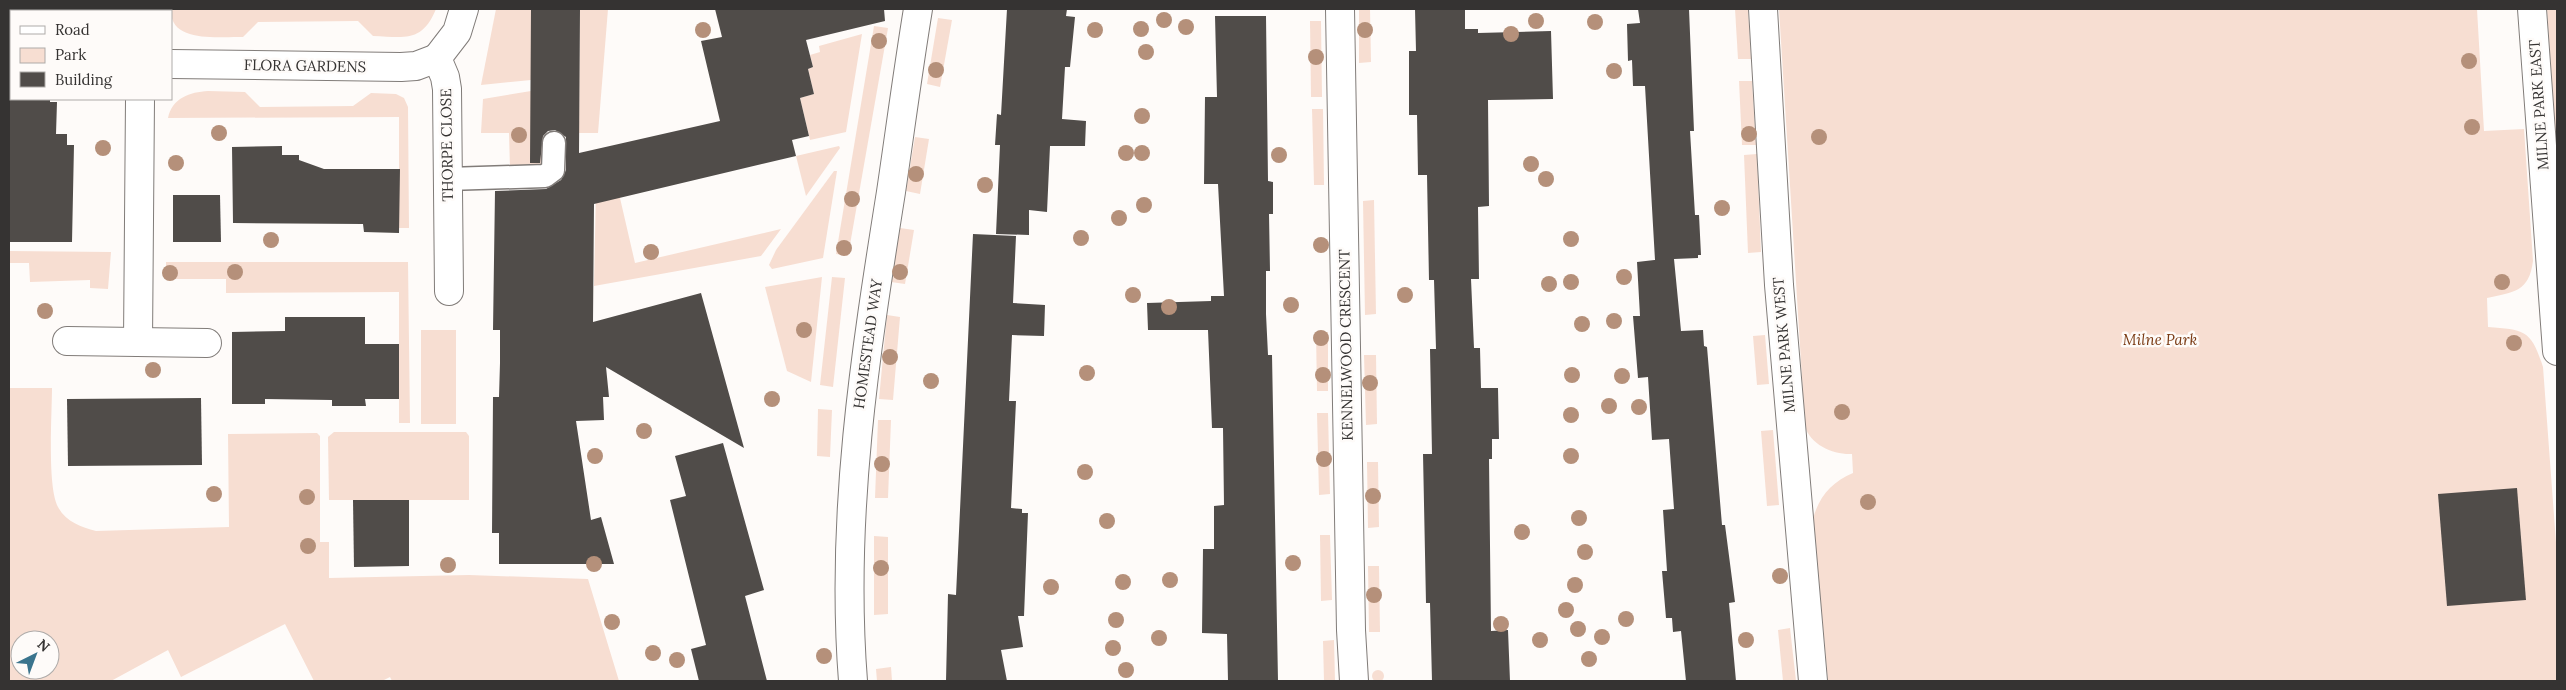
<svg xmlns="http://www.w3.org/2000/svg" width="2566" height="690" font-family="Lora,serif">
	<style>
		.green { fill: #f7ded2; fill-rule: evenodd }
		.building { fill: #504c49 }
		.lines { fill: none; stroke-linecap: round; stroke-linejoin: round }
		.lane-casing { stroke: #817c79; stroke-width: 25 }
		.street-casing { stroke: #817c79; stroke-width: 30 }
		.lane { stroke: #fff; stroke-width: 22 }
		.street { stroke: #fff; stroke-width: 28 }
		.tree { fill: #b5907a }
		.labels { text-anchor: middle; stroke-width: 5; stroke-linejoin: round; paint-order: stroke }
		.street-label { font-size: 15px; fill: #353332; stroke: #fefbf9 }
		.park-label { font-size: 15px; font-style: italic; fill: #793912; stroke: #fefbf9 }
	</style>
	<rect width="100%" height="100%" fill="#fefbf9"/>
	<g class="green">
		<path d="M167,9h269c-14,34 -31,28 -63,27l-15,-15 -100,1 -15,15c-22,-1 -72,7 -72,-26h-4z"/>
		<path d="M496,9h35v71l-50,5z"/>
		<path d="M580,9h28l-10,124h-19z"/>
		<path d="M1359,9h11l1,53 -12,1z"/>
		<path d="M1735,9h13l3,50h-13z"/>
		<path d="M1779,9h698l7,122 40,-2 9,132c-4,31 -19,31 -46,37l1,29c36,3 43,2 55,40l14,189v125h-729l-15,-162c6,-23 19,-37 40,-46l-1,-19c-18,1 -42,-9 -47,-28z"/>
		<path d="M2547,9h10v150z"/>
		<path d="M938,18l14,2 -12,67 -13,-3z"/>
		<path d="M1310,21h11l1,76h-11z"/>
		<path d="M874,26l14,2 -40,228 -12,-2z"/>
		<path d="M862,34l-16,98 -36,8 -10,-42 14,-4 -6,-25 5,-2 -3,-12 10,-3 -1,-6z"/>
		<path d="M1739,81h13l4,64h-14z"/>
		<path d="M208,91l37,1 15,15 93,-1 18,-13 25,1 8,4 4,9 1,121h-10v-111l-231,1c4,-20 22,-26 40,-27z"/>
		<path d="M531,91l12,42v30l-5,5 -28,1 -1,-36h-28l2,-34z"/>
		<path d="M1312,109h11l1,76h-10z"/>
		<path d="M915,137l14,2 -9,55 -14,-3z"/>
		<path d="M839,146l1,2 -34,48 -10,-40z"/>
		<path d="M1757,154l4,98 -13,1 -4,-98z"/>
		<path d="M834,171h3l-14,87 -51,11 -3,-4 7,-15z"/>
		<path d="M596,189l24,9 15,65 146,-34 -20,27 -167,30z"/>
		<path d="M1374,200l2,114 -11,1 -2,-114z"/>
		<path d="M900,228l14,2 -9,54 -14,-2z"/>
		<path d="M9,251l102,1 -3,37 -18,-1v-8l-60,2 -1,-19h-20z"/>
		<path d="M166,262h242l2,161h-11v-131l-173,1v-14h-60z"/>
		<path d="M822,277l-11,105 -24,-11 -22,-84z"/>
		<path d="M832,277l13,1 -12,109 -13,-2z"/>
		<path d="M887,315l13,2 -7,83 -14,-1z"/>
		<rect x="421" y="330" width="35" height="94"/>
		<path d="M1328,332v59h-11l-1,-58z"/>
		<path d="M1765,335l4,49 -12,1 -4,-49z"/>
		<path d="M1364,355h12l1,69 -11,1z"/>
		<path d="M9,388h43c0,26 -5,99 6,119 8,15 23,20 38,24l133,-4 -1,-93 89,-1 3,3v106h9v36l140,-3 119,4 31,102h-227l-2,-4 -8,4h-68l-29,-57 -104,53 -13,-27 -57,31h-102zM20,640h30v30h-30z"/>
		<path d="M818,409l14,1 -2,47 -13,-1z"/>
		<path d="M1317,413h11l2,81 -11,1z"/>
		<path d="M878,420h13l-3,78h-13z"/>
		<path d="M1773,430l6,75 -12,1 -6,-75z"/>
		<path d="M334,432h132l3,4v64h-140l-1,-63z"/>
		<path d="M1367,462h11l1,65 -11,1z"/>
		<path d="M1320,535h10l2,65 -11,1z"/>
		<path d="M874,536l14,1v77l-14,1z"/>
		<path d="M1368,566h11l1,66h-11z"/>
		<path d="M1790,628l6,53h-13l-5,-51z"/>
		<path d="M1334,640l1,41h-11l-1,-40z"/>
		<path d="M891,667l1,14h-15l-1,-12z"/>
		<circle cx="1378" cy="676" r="6"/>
	</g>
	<g class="building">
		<path d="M531,9h49l-1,144 141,-32 -19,-80 21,-4 -7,-28h169l1,12 -79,19 7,27 -5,2 6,25 -14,4 9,38 -17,4 4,16 -202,48 -1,118 108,-29 43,155 -138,-81 3,30h-6l1,23 -28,1 15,99 10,-3 13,47h-115v-31h-7l1,-136h6l1,-34v-33h-7l2,-139 51,-2 15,-9 5,-10v-33l-11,-7 -7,1 -5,5 -3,27h-10z"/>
		<path d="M1007,9h60l-1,7 9,1 -5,50h-5l-3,52 24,2 -1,25h-35l-3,66 -18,-2v25l-33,-1 4,-89h-5l2,-31 4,1z"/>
		<path d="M1415,9h50v20h13v4l73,-2 2,68 -65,1 1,106 -11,1 1,72h-8l3,69h6l1,40h17l1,51h-7v20h-3l2,172 17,-1 2,51h-78l-2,-78h-4l-3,-149h9l-2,-105h6l-2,-69h-5l-2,-105h-9l-1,-60h-8v-64h7z"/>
		<path d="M1638,9h51l5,122h-4l5,84h4l2,40h-3v3l-24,1 7,72 22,-1 1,16 3,1 15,178h3l10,77 -6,1 7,78h-50l-5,-50 -8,1 -1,-14h-6l-4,-47h5l-4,-61 11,-1 -5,-70 -17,1 -4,-63 -10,1 -5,-62h7l-3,-54 26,-3 -8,1 -10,-174h-12l-1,-26 -4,1 -1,-37 13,-1z"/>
		<path d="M1215,16h51l2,165 5,1v32h-4l1,57h-4v43l2,41h4l6,326h-50l-1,-47 -25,-1 1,-84h11v-43l10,-1 -1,-77h-11l-4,-98h-60l-1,-27 64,-2v-5h13l-6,-112h-14l1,-87h12z"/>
		<path d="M9,99h41v3h7l-1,32h11v11h7l-2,97h-63z"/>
		<path d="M282,146v9h17v5l25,9h76l-1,64 -35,-1 -1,-8 -130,-1 -1,-76z"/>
		<path d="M173,195h47l1,47h-48z"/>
		<path d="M973,234l43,2 -3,67 32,2 -1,31 -32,-1 -3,66h7l-5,107 11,1v4h6l-4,103h-6l5,31 -22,3 6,31h-61l2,-87 8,1z"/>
		<path d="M285,317h80v27h34v55h-34l1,7h-34v-6l-67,-1v5h-33v-72l53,-1z"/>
		<path d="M201,398l1,67 -134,1 -1,-67z"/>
		<path d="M723,443l41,147 -19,6 22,85h-68l-8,-32 15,-4 -36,-145 16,-4 -11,-40z"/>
		<path d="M2517,488l9,112 -79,6 -9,-112z"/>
		<path d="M353,500h56v66l-55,1z"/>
	</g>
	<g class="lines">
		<defs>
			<path id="lane" d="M448,179l97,-3 8,-6 1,-27"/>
			<g id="street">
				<path d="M1340,9l11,621 3,51"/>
				<path d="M1763,9l16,276 34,396"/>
				<path d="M2532,9l25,342"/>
				<path d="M140,11v-2"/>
				<path d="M171,64l230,3 15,-1 21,-8"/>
				<path d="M449,291l-2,-202 -2,-12 -8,-19 20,-26 7,-23"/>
				<path d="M67,341l140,2"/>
				<path d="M138,342l2,-243"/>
				<path d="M853,681c-13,-165 12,-326 38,-489 9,-61 17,-122 27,-183"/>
			</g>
		</defs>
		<use href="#lane" class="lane-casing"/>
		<use href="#street" class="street-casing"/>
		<use href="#lane" class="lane"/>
		<use href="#street" class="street"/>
	</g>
	<g class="tree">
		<circle cx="1164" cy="20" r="8"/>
		<circle cx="1536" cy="21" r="8"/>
		<circle cx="1595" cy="22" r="8"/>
		<circle cx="1186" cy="27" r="8"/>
		<circle cx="1141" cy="29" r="8"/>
		<circle cx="703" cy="30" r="8"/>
		<circle cx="1095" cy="30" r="8"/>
		<circle cx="1365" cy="30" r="8"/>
		<circle cx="1511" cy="34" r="8"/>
		<circle cx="879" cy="41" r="8"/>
		<circle cx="1146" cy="52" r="8"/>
		<circle cx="1316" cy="57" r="8"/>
		<circle cx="2469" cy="61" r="8"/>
		<circle cx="936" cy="70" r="8"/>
		<circle cx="1614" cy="71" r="8"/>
		<circle cx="1142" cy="116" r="8"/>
		<circle cx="2472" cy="127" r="8"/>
		<circle cx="219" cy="133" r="8"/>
		<circle cx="1749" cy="134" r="8"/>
		<circle cx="519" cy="135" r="8"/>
		<circle cx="1819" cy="137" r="8"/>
		<circle cx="103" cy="148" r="8"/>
		<circle cx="1126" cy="153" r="8"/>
		<circle cx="1142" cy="153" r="8"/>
		<circle cx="1279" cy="155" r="8"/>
		<circle cx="176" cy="163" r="8"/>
		<circle cx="1531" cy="164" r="8"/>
		<circle cx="916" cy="174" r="8"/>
		<circle cx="1546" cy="179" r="8"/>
		<circle cx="985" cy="185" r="8"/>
		<circle cx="852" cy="199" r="8"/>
		<circle cx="1144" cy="205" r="8"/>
		<circle cx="1722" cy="208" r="8"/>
		<circle cx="1119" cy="218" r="8"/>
		<circle cx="1081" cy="238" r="8"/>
		<circle cx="1571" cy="239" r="8"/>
		<circle cx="271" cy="240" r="8"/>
		<circle cx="1321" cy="245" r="8"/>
		<circle cx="844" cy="248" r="8"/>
		<circle cx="651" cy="252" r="8"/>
		<circle cx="235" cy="272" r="8"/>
		<circle cx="900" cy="272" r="8"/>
		<circle cx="170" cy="273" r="8"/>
		<circle cx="1624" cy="277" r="8"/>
		<circle cx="1571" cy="282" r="8"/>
		<circle cx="2502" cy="282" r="8"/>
		<circle cx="1549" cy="284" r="8"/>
		<circle cx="1133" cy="295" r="8"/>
		<circle cx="1405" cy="295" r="8"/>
		<circle cx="1291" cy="305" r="8"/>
		<circle cx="1169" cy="307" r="8"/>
		<circle cx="45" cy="311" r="8"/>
		<circle cx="1614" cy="321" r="8"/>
		<circle cx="1582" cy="324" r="8"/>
		<circle cx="804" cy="330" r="8"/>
		<circle cx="1321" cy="338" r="8"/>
		<circle cx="2514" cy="343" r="8"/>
		<circle cx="890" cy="357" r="8"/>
		<circle cx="153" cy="370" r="8"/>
		<circle cx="1087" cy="373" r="8"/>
		<circle cx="1323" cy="375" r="8"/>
		<circle cx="1572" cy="375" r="8"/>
		<circle cx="1622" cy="376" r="8"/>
		<circle cx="931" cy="381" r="8"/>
		<circle cx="1370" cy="383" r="8"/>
		<circle cx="772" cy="399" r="8"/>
		<circle cx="1609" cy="406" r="8"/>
		<circle cx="1639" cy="407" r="8"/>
		<circle cx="1842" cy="412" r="8"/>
		<circle cx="1571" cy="415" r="8"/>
		<circle cx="644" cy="431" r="8"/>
		<circle cx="595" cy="456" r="8"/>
		<circle cx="1571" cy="456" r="8"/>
		<circle cx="1324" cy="459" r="8"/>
		<circle cx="882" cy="464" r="8"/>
		<circle cx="1085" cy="472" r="8"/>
		<circle cx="214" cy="494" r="8"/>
		<circle cx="1373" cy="496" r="8"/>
		<circle cx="307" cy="497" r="8"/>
		<circle cx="1868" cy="502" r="8"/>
		<circle cx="1579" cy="518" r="8"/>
		<circle cx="1107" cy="521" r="8"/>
		<circle cx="1522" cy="532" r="8"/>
		<circle cx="308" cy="546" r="8"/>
		<circle cx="1585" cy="552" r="8"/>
		<circle cx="1293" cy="563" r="8"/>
		<circle cx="594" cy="564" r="8"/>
		<circle cx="448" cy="565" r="8"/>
		<circle cx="881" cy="568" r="8"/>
		<circle cx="1780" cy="576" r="8"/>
		<circle cx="1170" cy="580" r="8"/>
		<circle cx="1123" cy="582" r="8"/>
		<circle cx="1575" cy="585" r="8"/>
		<circle cx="1051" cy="587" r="8"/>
		<circle cx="1374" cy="595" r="8"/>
		<circle cx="1566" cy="610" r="8"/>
		<circle cx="1626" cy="619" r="8"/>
		<circle cx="1116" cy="620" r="8"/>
		<circle cx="612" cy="622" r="8"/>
		<circle cx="1501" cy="624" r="8"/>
		<circle cx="1578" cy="629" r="8"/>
		<circle cx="1602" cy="637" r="8"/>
		<circle cx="1159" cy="638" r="8"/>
		<circle cx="1540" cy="640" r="8"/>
		<circle cx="1746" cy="640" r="8"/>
		<circle cx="1113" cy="648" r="8"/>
		<circle cx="653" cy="653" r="8"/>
		<circle cx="824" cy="656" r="8"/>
		<circle cx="1589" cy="659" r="8"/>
		<circle cx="677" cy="660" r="8"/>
		<circle cx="1126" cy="670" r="8"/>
	</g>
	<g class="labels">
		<g class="street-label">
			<text transform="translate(305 66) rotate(1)" y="5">FLORA GARDENS</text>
			<text transform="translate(2539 105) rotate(-94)" y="5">MILNE PARK EAST</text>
			<text transform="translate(447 145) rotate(-91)" y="5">THORPE CLOSE</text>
			<text transform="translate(868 344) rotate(-82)" y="5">HOMESTEAD WAY</text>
			<text transform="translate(1346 345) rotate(-91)" y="5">KENNELWOOD CRESCENT</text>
			<text transform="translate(1784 345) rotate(-95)" y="5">MILNE PARK WEST</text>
		</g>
		<g class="park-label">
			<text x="2160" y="345">Milne Park</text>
		</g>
	</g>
	<rect width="2566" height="690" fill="none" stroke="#353332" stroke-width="20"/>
	<rect x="10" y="10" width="162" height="90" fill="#fefbf9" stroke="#aeaba9"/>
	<rect x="20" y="26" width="25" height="8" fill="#ffffff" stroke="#aeaba9"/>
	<text x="55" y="35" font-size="15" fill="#353332">Road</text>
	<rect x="20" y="48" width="25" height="15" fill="#f7ded2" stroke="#aeaba9"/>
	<text x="55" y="60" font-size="15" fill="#353332">Park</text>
	<rect x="20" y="72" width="25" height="15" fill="#504c49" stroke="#aeaba9"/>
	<text x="55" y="85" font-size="15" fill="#353332">Building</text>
	<g transform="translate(35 655) rotate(42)"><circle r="24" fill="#fefbf9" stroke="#aeaba9"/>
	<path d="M0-4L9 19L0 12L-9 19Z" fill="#3a748d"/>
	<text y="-8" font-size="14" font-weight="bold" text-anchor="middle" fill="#353332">N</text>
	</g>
</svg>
